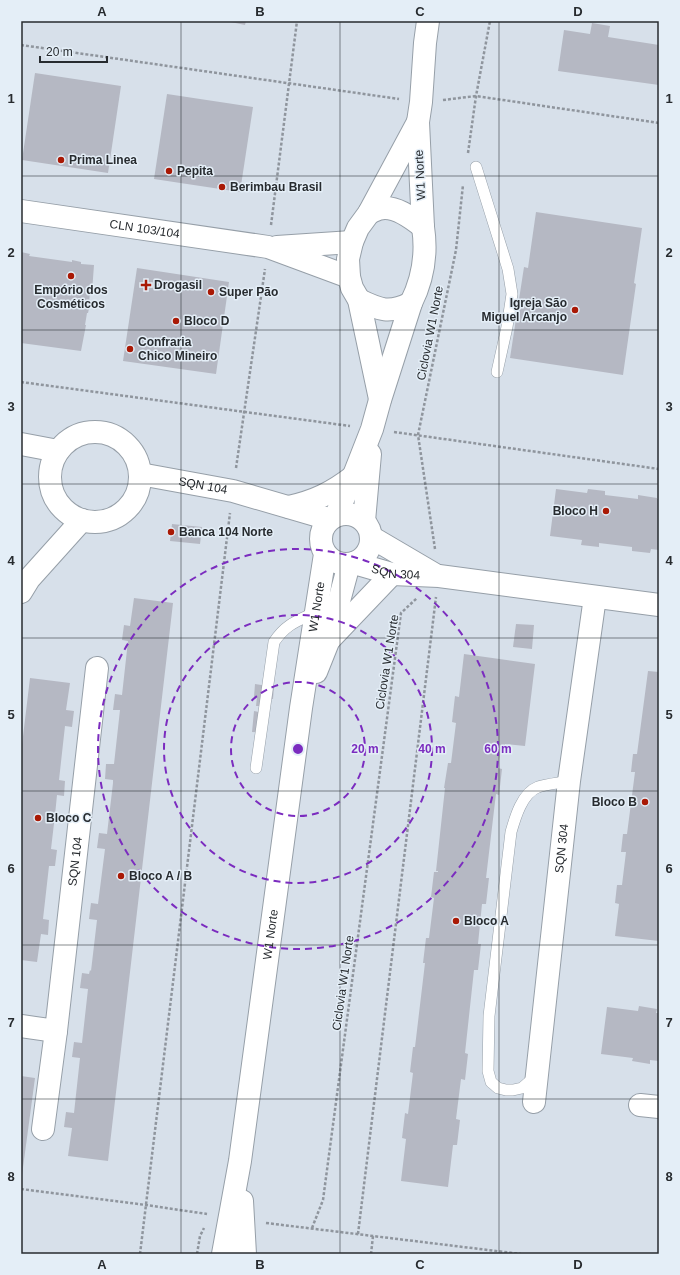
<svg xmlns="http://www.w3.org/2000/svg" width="680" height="1275" font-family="Arial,sans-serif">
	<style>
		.building { fill: #b5b8c3 }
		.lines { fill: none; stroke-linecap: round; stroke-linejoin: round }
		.service-casing { stroke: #969fa8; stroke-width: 12 }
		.minor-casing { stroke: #969fa8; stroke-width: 24 }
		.tertiary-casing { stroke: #969fa8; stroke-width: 24 }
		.path { stroke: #8f959d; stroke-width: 2.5; stroke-dasharray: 3 2; stroke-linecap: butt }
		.service { stroke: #fff; stroke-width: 11 }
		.minor { stroke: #fff; stroke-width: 22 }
		.tertiary { stroke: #fff; stroke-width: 22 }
		.grid { fill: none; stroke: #272b2f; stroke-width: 1; stroke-opacity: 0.55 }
		.ring { fill: none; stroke: #7b2cbf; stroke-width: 2; stroke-dasharray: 7 5 }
		.poi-dot { fill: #a91905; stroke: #e4eef7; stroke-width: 1.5 }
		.labels { text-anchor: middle; stroke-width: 3; stroke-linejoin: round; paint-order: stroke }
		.poi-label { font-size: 12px; font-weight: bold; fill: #272b2f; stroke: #e4eef7; text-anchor: start }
		.street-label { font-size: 12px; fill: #272b2f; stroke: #e4eef7 }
		.centre { fill: #7b2cbf; stroke: #e4eef7; stroke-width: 2 }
		.ring-label { font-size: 12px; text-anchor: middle; font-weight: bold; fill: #7b2cbf; stroke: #e4eef7; stroke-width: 3; stroke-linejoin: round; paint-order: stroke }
		.neatline { fill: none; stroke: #272b2f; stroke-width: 1.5 }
		.grid-label { font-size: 13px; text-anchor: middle; font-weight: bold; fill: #272b2f }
	</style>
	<rect width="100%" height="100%" fill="#d7e0ea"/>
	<g class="building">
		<path d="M226,21h20l-1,4z"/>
		<path d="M592,23l18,3 -2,11 51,8v40l-101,-14 6,-41 26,4z"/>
		<path d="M35,73l86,13 -13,87 -86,-13z"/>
		<path d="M167,94l86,13 -13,85 -86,-13z"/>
		<path d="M536,212l106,16 -8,55 2,1 -13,91 -113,-17 14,-91 4,1z"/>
		<path d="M21,252l9,2 -1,2 43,6v-2l9,2v2l13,1 -2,27 -2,-1 -1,13h1l-2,9h-1l-2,12h1l-5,26 -60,-8z"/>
		<path d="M137,268l92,14 -13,92 -93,-13z"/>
		<path d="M556,489l31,4 1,-4 17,2v4l33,4v-4l19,3v1h2v51l-8,-1 -1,4 -18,-2v-4l-33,-4v4l-18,-2 1,-5 -32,-4z"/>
		<path d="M172,524l30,3 -2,17 -30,-3z"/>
		<path d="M134,598l39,5 -65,558 -40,-5 4,-28 -8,-1 2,-15 8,1 6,-55 -8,-1 2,-15 8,1 6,-54 -8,-1 2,-15 7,1 1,-4 1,1 6,-51 -8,-1 2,-16 7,1 7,-55 -8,-1 2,-15 8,1 6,-51v-3l-8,-1 1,-15h8l6,-54h-7l2,-16 7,1 6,-54 -6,-1 2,-15 6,1z"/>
		<path d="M516,624l18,1 -2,24 -19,-2z"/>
		<path d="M464,654l71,10 -10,82 -20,-2 -1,4h-3l-3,20 4,1 -3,26 -3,-1 -1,8 -9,76h3l-3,26h-4l-4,40h3l-3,26h-4l-9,83 3,1 -3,26 -4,-1 -5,40 4,1 -3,25h-4l-5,42 -47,-6 5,-42 -4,-1 3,-25 3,1 5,-41 -3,-1 3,-25h2l10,-84h-2l3,-25h3l5,-40 -3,-1 3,-25h4v-1h-2l9,-83h-1l4,-25h3l5,-40 -4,-1 3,-26 4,1z"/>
		<path d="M648,671l11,1v269l-44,-5 4,-32 -4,-1 2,-18h5l4,-33h-5l2,-18h4l8,-62h-4l2,-18h4z"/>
		<path d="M30,678l40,5 -4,27 8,1 -2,16 -7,-1 -6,54 6,1 -1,15 -7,-1 -2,20 -4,34 6,1 -2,16h-6l-6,53 6,1 -1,15 -7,-1 -4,28 -16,-2v-207z"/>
		<path d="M255,684l19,3 -1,12h-3l-5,34 -13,-1 2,-21 5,1 1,-6h-4l1,-9h-3z"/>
		<path d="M639,1006l18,3 -1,4h3v48l-9,-1v4l-18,-3 1,-3 -32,-4 6,-47 31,4z"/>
		<path d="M21,1076l14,2 -13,97h-1z"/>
	</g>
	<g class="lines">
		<defs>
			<g id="service">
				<path d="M476,167l32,102 4,25 -5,33 -10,45"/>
				<path d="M256,768l18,-126c12,-18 23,-21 42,-30"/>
				<path d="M536,1076l-14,12 -9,2h-7l-8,-2 -7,-6 -3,-11 1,-55 22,-184c4,-14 11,-39 27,-45 9,-3 21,-4 31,-6"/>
			</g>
			<g id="minor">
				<circle cx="95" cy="477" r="45"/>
				<path d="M21,444l37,7"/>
				<path id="s1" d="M140,474l93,17 96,28"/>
				<path d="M371,537l63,37"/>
				<path id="s2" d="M354,563l38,11 47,2 220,29"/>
				<path d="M21,592l8,-13 53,-59"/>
				<path id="s3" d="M21,1026l35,5 41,-363"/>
				<path id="s4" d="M534,1102l35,-321 26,-184"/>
				<path d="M640,1105l19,2"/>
				<path d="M43,1129l13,-98"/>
			</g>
			<g id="tertiary">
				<path id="s5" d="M21,211l247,36 81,30"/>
				<path d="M369,213c3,-1 6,-3 9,-4 16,-5 34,9 45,18"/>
				<path d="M277,247l75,-5"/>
				<path d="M359,300c21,10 30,14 52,3"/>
				<path d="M380,399l-21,-99 -7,-12 -3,-11 -1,-18 4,-17 6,-14 11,-15 49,-91"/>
				<path d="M289,507c26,-6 43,-14 65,-31"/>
				<circle cx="346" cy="539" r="25"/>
				<path d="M336,515l18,-40 18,-46 8,-29 31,-97c12,-24 16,-50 12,-76l-5,-105 3,-20 4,-59 3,-22"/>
				<path d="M364,521l6,-67"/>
				<path d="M330,639l62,-65"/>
				<path d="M316,672l12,-30 21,-78"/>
				<path d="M242,1201l3,53"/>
				<path id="s6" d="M223,1254l17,-93 61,-453 24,-154"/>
			</g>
		</defs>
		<use href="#service" class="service-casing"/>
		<use href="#minor" class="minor-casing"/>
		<use href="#tertiary" class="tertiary-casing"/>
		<g class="path">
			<path d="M21,45l378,54"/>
			<path d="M443,100l33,-4 183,27"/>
			<path d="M468,153l8,-57 14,-75"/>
			<path d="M271,225l26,-204"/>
			<path d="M21,382l329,44"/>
			<path d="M394,432l265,37"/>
			<path d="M236,468l29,-199"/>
			<path d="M435,549l-17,-114 38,-185 7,-65"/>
			<path d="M21,1189l125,16 61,9"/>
			<path d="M266,1223l255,31"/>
			<path d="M312,1228l11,-28 78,-587 16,-15"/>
			<path d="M358,1234l78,-637"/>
			<path d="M140,1254l90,-741"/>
			<path d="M197,1254l3,-18 4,-8"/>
			<path d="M371,1254l2,-18"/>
		</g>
		<use href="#service" class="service"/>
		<use href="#minor" class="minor"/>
		<use href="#tertiary" class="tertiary"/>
	</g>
	<path class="grid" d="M181,21v1233M340,21v1233M499,21v1233M21,176h638M21,330h638M21,484h638M21,638h638M21,791h638M21,945h638M21,1099h638"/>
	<g class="ring">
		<circle cx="298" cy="749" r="67"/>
		<circle cx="298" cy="749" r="134"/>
		<circle cx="298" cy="749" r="200"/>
	</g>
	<g class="poi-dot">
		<circle cx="61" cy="160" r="4"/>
		<circle cx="169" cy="171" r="4"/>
		<circle cx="222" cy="187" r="4"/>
		<circle cx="71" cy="276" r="4"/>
		<path d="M144 279h4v4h4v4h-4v4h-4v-4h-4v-4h4z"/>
		<circle cx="211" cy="292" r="4"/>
		<circle cx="575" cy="310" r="4"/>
		<circle cx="176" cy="321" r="4"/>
		<circle cx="130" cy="349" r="4"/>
		<circle cx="606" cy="511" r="4"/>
		<circle cx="171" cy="532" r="4"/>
		<circle cx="645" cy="802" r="4"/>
		<circle cx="38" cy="818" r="4"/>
		<circle cx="121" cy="876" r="4"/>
		<circle cx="456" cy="921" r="4"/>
	</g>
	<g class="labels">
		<g class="poi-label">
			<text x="69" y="164">Prima Linea</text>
			<text x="177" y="175">Pepita</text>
			<text x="230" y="191">Berimbau Brasil</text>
			<text x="154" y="289">Drogasil</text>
			<text x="71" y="294" text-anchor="middle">Empório dos<tspan x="71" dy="14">Cosméticos</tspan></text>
			<text x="219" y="296">Super Pão</text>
			<text x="567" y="307" text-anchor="end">Igreja São<tspan x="567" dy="14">Miguel Arcanjo</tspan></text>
			<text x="184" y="325">Bloco D</text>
			<text x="138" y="346">Confraria<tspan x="138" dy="14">Chico Mineiro</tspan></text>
			<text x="598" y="515" text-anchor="end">Bloco H</text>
			<text x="179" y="536">Banca 104 Norte</text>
			<text x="637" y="806" text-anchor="end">Bloco B</text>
			<text x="46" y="822">Bloco C</text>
			<text x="129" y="880">Bloco A / B</text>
			<text x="464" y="925">Bloco A</text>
		</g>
		<g class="street-label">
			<text transform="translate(420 175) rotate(-93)" y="4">W1 Norte</text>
			<text dy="4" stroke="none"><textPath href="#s5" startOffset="125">CLN 103/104</textPath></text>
			<text transform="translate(430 333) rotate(-79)" y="4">Ciclovia W1 Norte</text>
			<text dy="4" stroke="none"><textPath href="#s1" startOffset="64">SQN 104</textPath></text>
			<text dy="4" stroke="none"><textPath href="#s2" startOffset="43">SQN 304</textPath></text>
			<text dy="4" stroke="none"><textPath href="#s6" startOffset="654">W1 Norte</textPath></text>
			<text transform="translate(387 662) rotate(-81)" y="4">Ciclovia W1 Norte</text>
			<text dy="4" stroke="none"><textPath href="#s4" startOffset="255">SQN 304</textPath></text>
			<text dy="4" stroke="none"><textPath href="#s3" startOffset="206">SQN 104</textPath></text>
			<text dy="4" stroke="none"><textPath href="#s6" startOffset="323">W1 Norte</textPath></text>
			<text transform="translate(343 983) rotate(-82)" y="4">Ciclovia W1 Norte</text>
		</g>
	</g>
	<circle cx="298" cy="749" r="6" class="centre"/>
	<g class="ring-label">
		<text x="365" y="753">20 m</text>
		<text x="432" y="753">40 m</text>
		<text x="498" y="753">60 m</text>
	</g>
	<rect width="680" height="1275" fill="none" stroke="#e4eef7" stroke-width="44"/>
	<path d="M40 56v6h67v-6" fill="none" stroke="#272b2f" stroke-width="2"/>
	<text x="46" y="56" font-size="12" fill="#272b2f" stroke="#e4eef7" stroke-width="3" paint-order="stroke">20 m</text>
	<rect x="22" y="22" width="636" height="1231" class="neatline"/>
	<g class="grid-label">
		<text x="102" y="16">A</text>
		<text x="260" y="16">B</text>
		<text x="420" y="16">C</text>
		<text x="578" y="16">D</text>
		<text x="11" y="103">1</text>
		<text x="669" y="103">1</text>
		<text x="11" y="257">2</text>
		<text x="669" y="257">2</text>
		<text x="11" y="411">3</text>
		<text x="669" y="411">3</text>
		<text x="11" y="565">4</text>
		<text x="669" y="565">4</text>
		<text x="11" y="719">5</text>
		<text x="669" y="719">5</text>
		<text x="11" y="873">6</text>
		<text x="669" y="873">6</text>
		<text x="11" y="1027">7</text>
		<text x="669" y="1027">7</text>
		<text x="11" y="1181">8</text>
		<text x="669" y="1181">8</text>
		<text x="102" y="1269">A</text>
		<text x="260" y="1269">B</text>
		<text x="420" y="1269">C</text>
		<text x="578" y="1269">D</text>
	</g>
</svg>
